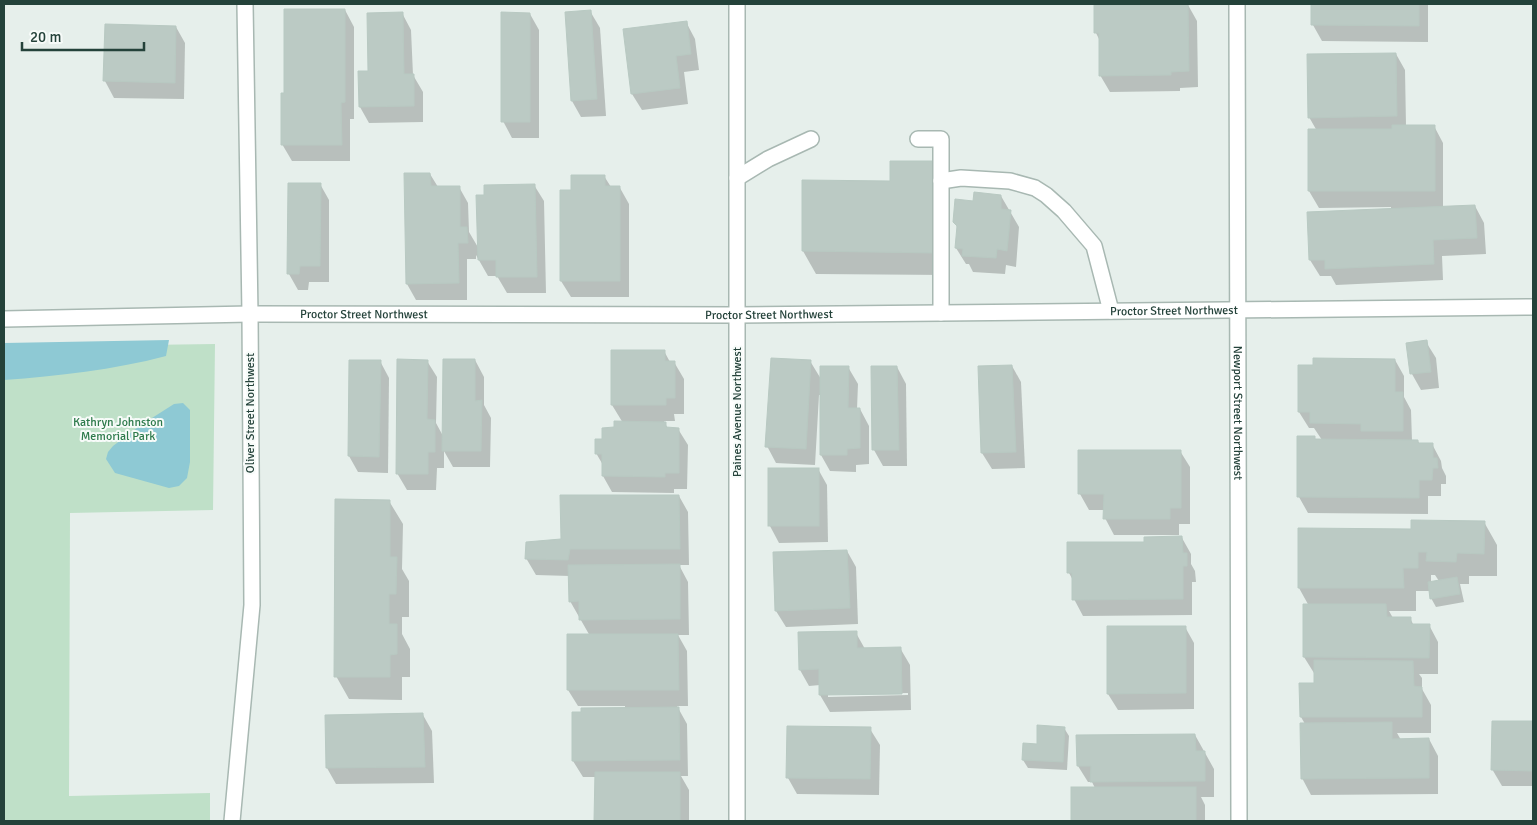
<svg xmlns="http://www.w3.org/2000/svg" width="1537" height="825" font-family="Signika,sans-serif">
	<style>
		.green { fill: #bfe0c8 }
		.water { fill: #8ec9d4 }
		.shadow { fill: #0003; fill-rule: evenodd }
		.building { fill: #bbcac4; stroke: #b8c9c2 }
		.lines { fill: none; stroke-linecap: round; stroke-linejoin: round }
		.minor-casing { stroke: #a8b8b2; stroke-width: 18 }
		.minor { stroke: #fff; stroke-width: 15 }
		.labels { text-anchor: middle; stroke-width: 4; stroke-linejoin: round; paint-order: stroke }
		.street-label { font-size: 12px; fill: #24423a; stroke: #f7fbf9 }
		.park-label { font-size: 12px; fill: #2d7a4b; stroke: #f7fbf9 }
	</style>
	<rect width="100%" height="100%" fill="#e6efeb"/>
	<path class="green" d="M215,344l-2,166 -143,3 -1,283 141,-3v28h-206v-474z"/>
	<g class="water">
		<path d="M169,340l-3,16c-53,14 -108,20 -162,24v-37z"/>
		<path d="M183,403l7,7v52l-3,16 -8,8 -10,2 -54,-15 -9,-14 2,-7 5,-6 28,-21 33,-21z"/>
	</g>
	<g class="shadow">
		<path d="M1313,4h115v38l-106,-1 -9,-16z"/>
		<path d="M1188,5l9,16 1,66 -18,1v3l-70,1 -10,-17v-34l-4,-8 -1,-27z"/>
		<path d="M345,10l9,17v92h-4v42h-58l-10,-17 4,-49z"/>
		<path d="M590,11l10,17 6,88 -25,1 -9,-16z"/>
		<path d="M402,13l9,17 2,45 10,17v30l-54,1 -9,-16 10,-35z"/>
		<path d="M530,14l9,16v108h-27l-9,-17z"/>
		<path d="M686,22l9,17 4,31 -15,2 4,32 -46,6 -10,-16z"/>
		<path d="M106,25l70,2 9,16 -1,56 -70,-1 -9,-17z"/>
		<path d="M1396,54l9,16 1,56h28l9,17v65l32,-2 9,17 2,31 -44,2 1,24 -107,5 -5,-9h-11l-10,-16 -1,-47 82,-3v-3l-72,1 -10,-17v-60h8l-8,-14z"/>
		<path d="M405,174h25l8,13h21l9,16 1,29 10,17 55,-64 10,16 2,92h-39l-10,-17h-9l-12,-21v4h-9v41h-51l-9,-16z"/>
		<path d="M604,176l7,11 9,1 9,16v93h-58l-10,-16 11,-90z"/>
		<path d="M803,181l88,1 56,93 -131,-1 -13,-23z"/>
		<path d="M320,184l9,16v82h-20l-1,8h-10l-9,-16z"/>
		<path d="M1001,196l18,31 -3,40 -10,-2 -1,9 -32,-2 -4,-8h-3l-10,-16 2,-19 -4,-8 20,-19z"/>
		<path d="M1426,342l10,16 3,30 -18,2 -9,-16z"/>
		<path d="M664,351l6,11h4l10,17v35h-10l1,7h-11l4,8h10l10,16 -1,44h-13v4l-62,-1 -9,-16v-11l-7,-12 7,-13 20,-17 -11,-18z"/>
		<path d="M475,360l9,17v28l7,13 -1,49h-37l-9,-16v17h-7l-1,22h-29l-10,-17 30,-112 10,16 -1,46 7,13z"/>
		<path d="M1395,360l9,16v21l7,13 1,31h6l2,4 12,-1 9,17 1,7 4,8v8h-5v12h-13v18l-120,-1 -9,-16v-60l23,3 -8,-12h-5l-10,-16z"/>
		<path d="M380,361l9,17 -1,95 -30,-1 -9,-16z"/>
		<path d="M810,361l11,18 27,-12 10,17 -1,25h3l9,17v38l-13,1v7l-26,-1 -9,-16v-60h-2l-4,70 -39,-2 -9,-17z"/>
		<path d="M1012,366l9,16 4,86 -33,1 -10,-16z"/>
		<path d="M897,367l9,17 1,82h-24l-9,-16z"/>
		<path d="M1079,451h101l10,16v57h-11v11h-65l-9,-17v-8h-16l-9,-16z"/>
		<path d="M769,469h49l9,16 1,57 -49,1 -9,-17z"/>
		<path d="M679,496l9,16 1,53h-10l9,17 1,53h-11l9,16 1,55h-11l10,18 1,52h-7l8,14v31h-94l1,-44h-13l-10,-16 52,-52v-3h-47l-10,-16 22,-54 -20,-35v-25l-34,-1 -10,-17 36,-18z"/>
		<path d="M389,501l14,23 -1,45 7,12v36h-7v17l8,15v28h-8v23l-53,-1 -13,-23z"/>
		<path d="M1484,522l13,23v31h-28v8h-9l4,18 -28,5 -5,-9 -1,-7h-14v20h-27l4,7h17l4,8 15,-1 9,17v32h-19l3,4v11l9,16v28h-34l4,7 28,-1 9,17v38l-127,1 -9,-17 3,-54 -4,-7 15,-32 -1,-12h-1l-10,-16 5,-51 -10,-18 113,-58zM1431,575h4l4,6 -8,2z"/>
		<path d="M1182,538l9,16v10l4,7 1,11h-4v33l-109,1 -9,-17v-17l-5,-9z"/>
		<path d="M847,551l9,16 2,57 -72,3 -10,-16z"/>
		<path d="M1185,627l9,16v66l-76,1 -10,-16z"/>
		<path d="M856,633l9,16 35,-1 10,17 1,45 -81,2 -10,-17v-10l-11,1 -9,-16zM908,693v2l-80,2v-3z"/>
		<path d="M423,715l9,16 2,52 -98,1 -9,-16z"/>
		<path d="M1493,722h40v64h-31l-10,-17z"/>
		<path d="M1064,728l5,8 -2,34 -39,-2 -5,-8 15,-15z"/>
		<path d="M870,729l10,16 -1,50 -82,-1 -9,-16z"/>
		<path d="M1195,735l19,34v28h-13l4,8v16h-133v-33h23l-3,-6h-4l-10,-16z"/>
	</g>
	<g class="building">
		<path d="M1188,4l1,67 -18,1v3l-72,1v-43h-5v-28z"/>
		<path d="M1311,4h108v22l-108,-1z"/>
		<path d="M284,9h61v93l-4,1 1,42h-61v-52h3z"/>
		<path d="M591,10l6,89 -26,2 -6,-89z"/>
		<path d="M403,12l1,62h10v32l-55,1 -1,-36h10l-1,-58z"/>
		<path d="M501,12l29,1v109h-29z"/>
		<path d="M687,21l4,33 -15,2 4,32 -49,6 -8,-65z"/>
		<path d="M105,24l71,2 -1,57 -72,-2z"/>
		<path d="M1396,53l1,63 -89,2 -1,-64z"/>
		<path d="M1392,125h43v66h-127v-62h84z"/>
		<path d="M890,161h45v92l-133,-2v-71l88,1z"/>
		<path d="M404,173h26l1,13h29v41h7l1,16h-10l1,40 -53,1z"/>
		<path d="M571,175h34v11h15v95h-60v-91h11z"/>
		<path d="M288,183h33l-1,83h-20l-1,8h-12z"/>
		<path d="M535,184l2,93h-41v-17h-18l-2,-65h8v-10z"/>
		<path d="M974,192l27,3v14l10,1 -4,41 -10,-2 -1,9 -34,-2 1,-7 -8,-1 2,-22 -4,-4 2,-23 18,2z"/>
		<path d="M1475,205l2,33 -44,2 1,24 -109,5v-9h-16l-2,-48z"/>
		<path d="M1427,340l4,32 -21,2 -4,-31z"/>
		<path d="M611,350h54v11h10v37h-9v7h-55z"/>
		<path d="M771,358l40,2 -5,89 -41,-2z"/>
		<path d="M1313,358l82,1v33h8v39h-42v-7l-51,-1v-11h-12v-47h15z"/>
		<path d="M397,359l31,1 -1,59 8,1v32h-7v22h-32z"/>
		<path d="M443,359h32v42l7,-1 -1,51h-39z"/>
		<path d="M349,360h32l-2,97 -31,-1z"/>
		<path d="M1012,365l4,87 -35,1 -3,-87z"/>
		<path d="M820,366h29l-1,42h12v40l-13,1v6h-27z"/>
		<path d="M871,366h26l2,84h-27z"/>
		<path d="M614,421l52,1v5l13,1v45h-14v4l-63,-1v-22h-7v-15h7v-11l12,-1z"/>
		<path d="M1297,436h18v3l103,1v3h15v15h4l1,10h-5l-1,12h-13v18l-122,-1z"/>
		<path d="M1078,450h103v58h-11v11h-67l1,-25h-26z"/>
		<rect x="768" y="468" width="51" height="58"/>
		<path d="M560,495h119l1,54h-110l-2,11 -43,-1 1,-17 35,-3z"/>
		<path d="M335,499l55,1v57h7l-1,37h-7v30h8v30l-7,1v22h-56z"/>
		<path d="M1411,520l74,1 -1,33 -27,-1 -1,9 -30,-1 1,-9h-9v16h-15l1,20h-106v-60l113,1z"/>
		<path d="M1182,536l1,17h4v13h-4v33l-111,1v-27h-5v-31h77v-5z"/>
		<path d="M847,550l3,58 -75,3 -2,-59z"/>
		<path d="M680,564v55l-101,1v-19l-10,1 -1,-37z"/>
		<path d="M1457,577l3,17 -30,5 -2,-17z"/>
		<path d="M1303,604h83l1,13h24v7h19l-1,34 -126,-1z"/>
		<path d="M1107,626h79v67l-79,1z"/>
		<path d="M857,631v17l44,-1 1,47 -83,1v-26l-20,1 -1,-38z"/>
		<path d="M567,634h111l1,56h-112z"/>
		<path d="M1314,660l99,1 1,25 8,1v30h-122l-1,-34h15z"/>
		<path d="M679,707l1,53 -108,1v-49h9v-4z"/>
		<path d="M423,713l2,54 -99,1 -1,-53z"/>
		<path d="M1492,721h41v50l-42,-1z"/>
		<path d="M1392,722v17l37,-1v40l-128,1 -1,-56z"/>
		<path d="M1037,725l28,2 -2,35 -41,-2 1,-17 14,1z"/>
		<path d="M787,726l84,1 -1,52 -84,-1z"/>
		<path d="M1195,734l1,17h9v30l-115,1 1,-16h-14l-1,-31z"/>
		<path d="M595,772h85v49h-86z"/>
		<rect x="1071" y="787" width="125" height="34"/>
	</g>
	<g class="lines">
		<defs>
			<g id="minor">
				<path d="M737,4v817"/>
				<path id="s1" d="M1237,4l2,817"/>
				<path d="M918,139h23v174"/>
				<path d="M737,178l31,-19 43,-20"/>
				<path d="M941,181l20,-3 49,3 25,7 11,7 18,16 30,35 17,65"/>
				<path id="s2" d="M4,319l246,-5 487,1 796,-8"/>
				<path d="M232,821l20,-216 -2,-291 -5,-310"/>
			</g>
		</defs>
		<use href="#minor" class="minor-casing"/>
		<use href="#minor" class="minor"/>
	</g>
	<g class="labels">
		<g class="street-label">
			<text dy="4" stroke="none"><textPath href="#s2" startOffset="1170">Proctor Street Northwest</textPath></text>
			<text dy="4" stroke="none"><textPath href="#s2" startOffset="360">Proctor Street Northwest</textPath></text>
			<text dy="4" stroke="none"><textPath href="#s2" startOffset="765">Proctor Street Northwest</textPath></text>
			<text transform="translate(737 412) rotate(-90)" y="4">Paines Avenue Northwest</text>
			<text dy="4" stroke="none"><textPath href="#s1" startOffset="409">Newport Street Northwest</textPath></text>
			<text transform="translate(250 413) rotate(-90)" y="4">Oliver Street Northwest</text>
		</g>
		<g class="park-label">
			<text x="118" y="426">Kathryn Johnston<tspan x="118" dy="14">Memorial Park</tspan></text>
		</g>
	</g>
	<rect width="1537" height="825" fill="none" stroke="#24423a" stroke-width="10"/>
	<path d="M22 42v8h122v-8" fill="none" stroke="#24423a" stroke-width="2.5"/>
	<text x="30" y="42" font-size="15" fill="#24423a" stroke="#f7fbf9" stroke-width="4" paint-order="stroke">20 m</text>
</svg>
